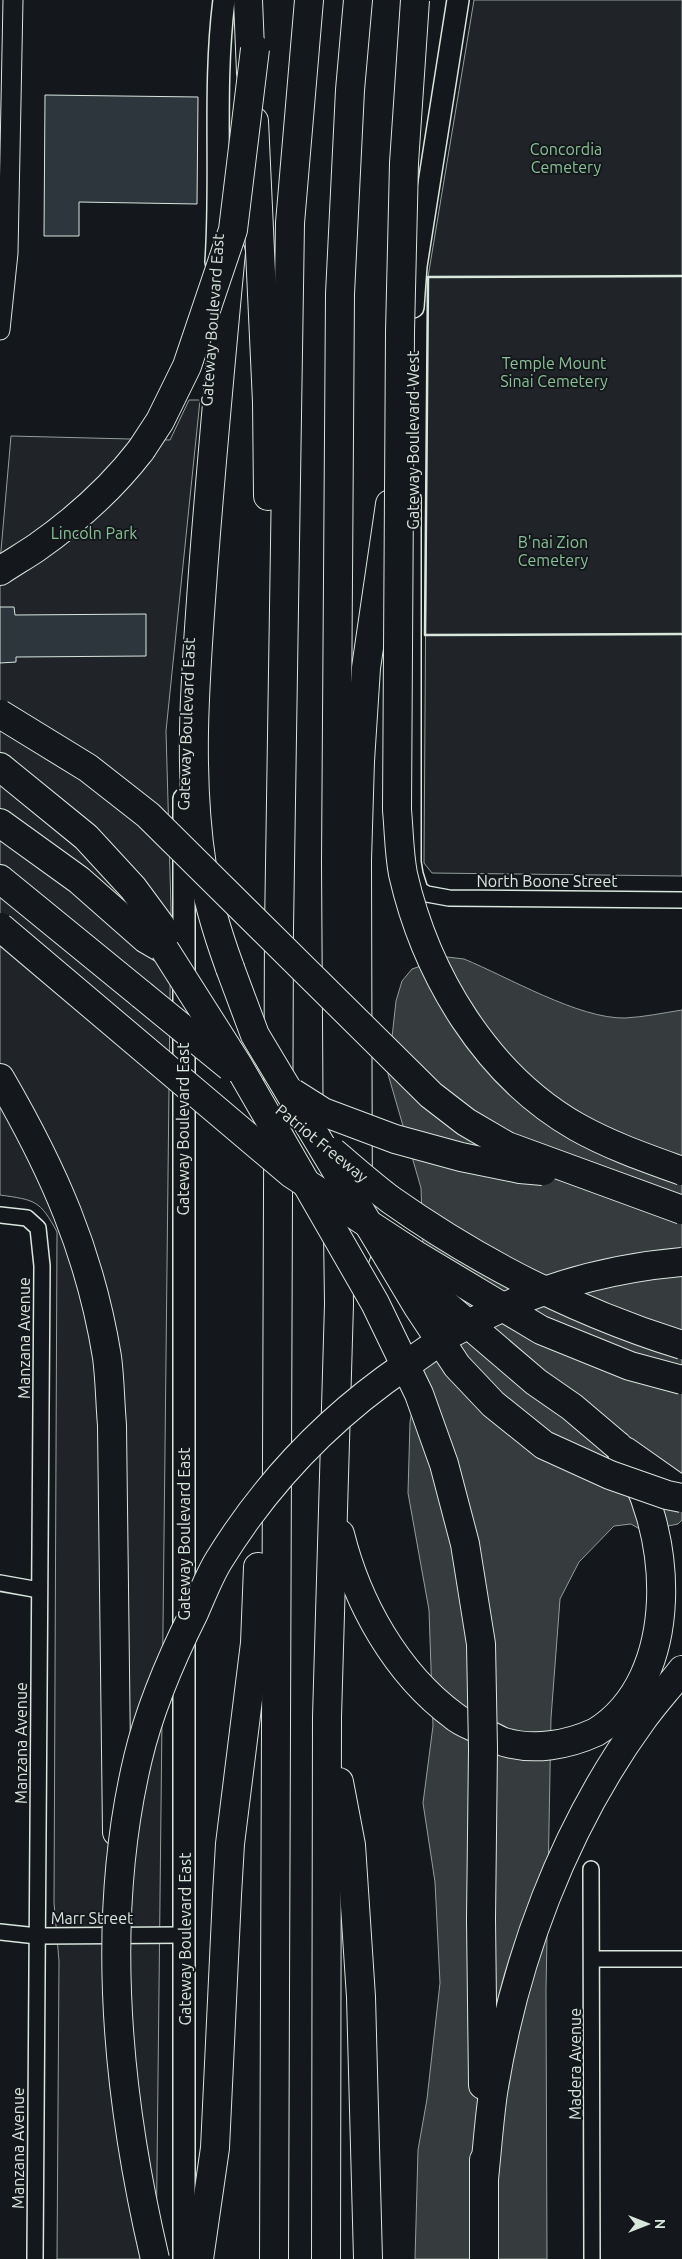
<svg xmlns="http://www.w3.org/2000/svg" width="682" height="2259" font-family="Ubuntu,sans-serif">
	<style>
		.green { fill: #202428; stroke: #939e99 }
		.water { fill: #363b3e; stroke: #939e99 }
		.building { fill: #2c363c; stroke: #d8e6dc }
		.lines { fill: none; stroke-linecap: round; stroke-linejoin: round }
		.minor-casing { stroke: #d8e6dc; stroke-width: 18 }
		.tertiary-casing { stroke: #d8e6dc; stroke-width: 21 }
		.secondary-casing { stroke: #d8e6dc; stroke-width: 24 }
		.motorway-casing { stroke: #d8e6dc; stroke-width: 30 }
		.minor { stroke: #14181c; stroke-width: 15 }
		.tertiary { stroke: #14181c; stroke-width: 19 }
		.secondary { stroke: #14181c; stroke-width: 21 }
		.motorway { stroke: #14181c; stroke-width: 28 }
		.motorway-bridge-casing { stroke: #d8e6dc; stroke-width: 30; stroke-linecap: butt }
		.motorway-bridge { stroke: #14181c; stroke-width: 28 }
		.wall { stroke: #d8e6dc; stroke-width: 2.5 }
		.labels { text-anchor: middle; stroke-width: 4; stroke-linejoin: round; paint-order: stroke }
		.park-label { font-size: 16px; fill: #8ac095; stroke: #14181c }
		.street-label { font-size: 16px; fill: #d8e6dc; stroke: #14181c }
	</style>
	<rect width="100%" height="100%" fill="#14181c"/>
	<g class="green">
		<path d="M474,0h208v876l-250,-3 -8,-10 4,-586z"/>
		<path d="M189,400h11l-34,331 5,177 -15,1351h-99l2,-298 -5,-58 3,-671c-17,-32 -22,-32 -57,-37v-633l11,-126 159,4z"/>
	</g>
	<path class="water" d="M447,957l17,2c44,18 115,60 161,59 19,-1 38,-5 57,-8v510l-4,4 -35,7 -12,-7 -17,2 -35,36 -19,37 -9,119 -5,272 1,269h-132l3,-109 9,-51 13,-116 -5,-101 -12,-79 10,-77 -4,-116 -21,-117 2,-71 16,-88 -5,-146 -33,-114 8,-73 6,-20 10,-12z"/>
	<g class="building">
		<path d="M45,95l153,2 -1,107 -118,-2v34h-35z"/>
		<path d="M0,607h14l1,8 131,-1v42l-130,1v5l-16,1z"/>
	</g>
	<g class="lines">
		<defs>
			<g id="minor">
				<path d="M413,498v364l2,12 5,16 7,4 22,4 233,2"/>
				<path d="M0,1215l27,3 11,10 4,38 -7,993"/>
				<path d="M0,1583l39,7"/>
				<path d="M591,1869l1,390"/>
				<path d="M0,1932l37,4 148,-1"/>
				<path d="M593,1959h89"/>
			</g>
			<path id="tertiary" d="M0,330l8,-77 5,-253"/>
			<g id="secondary">
				<path d="M216,262c6,-87 -3,-175 8,-262"/>
				<path d="M413,307l3,-41 42,-266"/>
				<path d="M184,2259v-1460"/>
			</g>
			<g id="motorway">
				<path d="M248,0l3,73"/>
				<path d="M254,121l13,281 1,94"/>
				<path d="M0,571c12,-8 24,-15 36,-23 40,-28 75,-59 105,-98"/>
				<path d="M0,767l86,70 47,51 28,38 4,24"/>
				<path d="M0,823l79,57 67,59 19,11"/>
				<path d="M0,879l142,116"/>
				<path d="M230,968c-12,-33 -23,-68 -28,-102 -15,-97 -6,-196 1,-294 8,-107 18,-214 28,-320"/>
				<path d="M0,1078c53,91 90,174 107,279 3,22 3,46 5,68l5,407"/>
				<path d="M338,1178l-2,-316 4,-568 10,-204 8,-90"/>
				<path d="M347,1282l11,-33 -1,-389 3,-99 6,-93 24,-164"/>
				<path d="M625,1451l57,40"/>
				<path d="M340,1534c17,69 56,139 114,182 7,6 18,10 26,14 8,4 16,9 24,12 30,9 64,3 92,-10 86,-53 80,-204 22,-286"/>
				<path d="M339,1782l12,63 10,152 7,262"/>
				<path d="M481,1919l2,166"/>
				<path d="M484,2179c3,-28 5,-58 9,-86 21,-132 70,-264 149,-373 12,-17 27,-33 40,-50"/>
				<path d="M199,2259l16,-111 12,-253 3,-51 25,-201 3,-76"/>
				<path d="M274,2259l5,-1330 11,-706 19,-223"/>
				<path d="M326,2259l1,-542 12,-413 -1,-73"/>
				<path d="M484,2259v-99"/>
			</g>
		</defs>
		<use href="#minor" class="minor-casing"/>
		<use href="#tertiary" class="tertiary-casing"/>
		<use href="#secondary" class="secondary-casing"/>
		<use href="#motorway" class="motorway-casing"/>
		<use href="#minor" class="minor"/>
		<use href="#tertiary" class="tertiary"/>
		<use href="#secondary" class="secondary"/>
		<use href="#motorway" class="motorway"/>
		<defs>
			<g id="motorway-bridge">
				<path d="M415,0l-11,163 -4,169 -3,478c2,21 2,43 6,64 23,101 83,201 174,253 34,19 69,31 105,44"/>
				<path d="M141,450l19,-29 27,-55 46,-136 22,-181"/>
				<path d="M0,714l88,54 60,47 283,280 35,27 41,24 175,64"/>
				<path d="M0,927l292,247 124,81 125,75 89,36 52,14"/>
				<path d="M165,950l73,115 137,238 44,91 25,70 21,80 16,100 2,105 -2,170"/>
				<path d="M230,968l25,67 163,272 39,59 36,38 51,41 66,30 57,20 15,3"/>
				<path d="M142,995l88,72"/>
				<path d="M293,1093l30,19 72,27 66,18 59,12 23,2"/>
				<path d="M333,1152c19,16 38,33 58,48 88,62 188,113 291,145"/>
				<path d="M405,1270l131,112 36,25 46,39"/>
				<path d="M155,2259c-38,-162 -56,-338 -17,-501 12,-51 33,-99 56,-145 8,-18 15,-37 25,-53 48,-78 112,-144 187,-195 16,-11 32,-23 48,-33 70,-40 148,-63 228,-70"/>
			</g>
		</defs>
		<use href="#motorway-bridge" class="motorway-bridge-casing"/>
		<use href="#motorway-bridge" class="motorway-bridge"/>
		<path class="wall" d="M682,276l-254,1 -3,358 257,-1"/>
	</g>
	<g class="labels">
		<g class="park-label">
			<text x="566" y="155">Concordia<tspan x="566" dy="18">Cemetery</tspan></text>
			<text x="554" y="369">Temple Mount<tspan x="554" dy="18">Sinai Cemetery</tspan></text>
			<text x="94" y="539">Lincoln Park</text>
			<text x="553" y="548">B'nai Zion<tspan x="553" dy="18">Cemetery</tspan></text>
		</g>
		<g class="street-label">
			<text transform="translate(212 320) rotate(-86)" y="6">Gateway Boulevard East</text>
			<text transform="translate(413 440) rotate(-90)" y="6">Gateway Boulevard West</text>
			<text transform="translate(186 724) rotate(-88)" y="6">Gateway Boulevard East</text>
			<text x="547" y="887">North Boone Street</text>
			<text transform="translate(183 1129) rotate(-90)" y="6">Gateway Boulevard East</text>
			<text transform="translate(322 1143) rotate(39)" y="6">Patriot Freeway</text>
			<text transform="translate(24 1338) rotate(-90)" y="6">Manzana Avenue</text>
			<text transform="translate(184 1534) rotate(-90)" y="6">Gateway Boulevard East</text>
			<text transform="translate(21 1743) rotate(-90)" y="6">Manzana Avenue</text>
			<text x="92" y="1924">Marr Street</text>
			<text transform="translate(185 1939) rotate(-90)" y="6">Gateway Boulevard East</text>
			<text transform="translate(575 2064) rotate(-90)" y="6">Madera Avenue</text>
			<text transform="translate(18 2148) rotate(-90)" y="6">Manzana Avenue</text>
		</g>
	</g>
	<g transform="translate(647 2224) rotate(90)" stroke="#14181c" stroke-width="4" paint-order="stroke">
	<path d="M0-4L9 19L0 12L-9 19Z" fill="#d8e6dc"/>
	<text y="-8" font-size="14" font-weight="bold" text-anchor="middle" fill="#d8e6dc">N</text>
	</g>
</svg>
